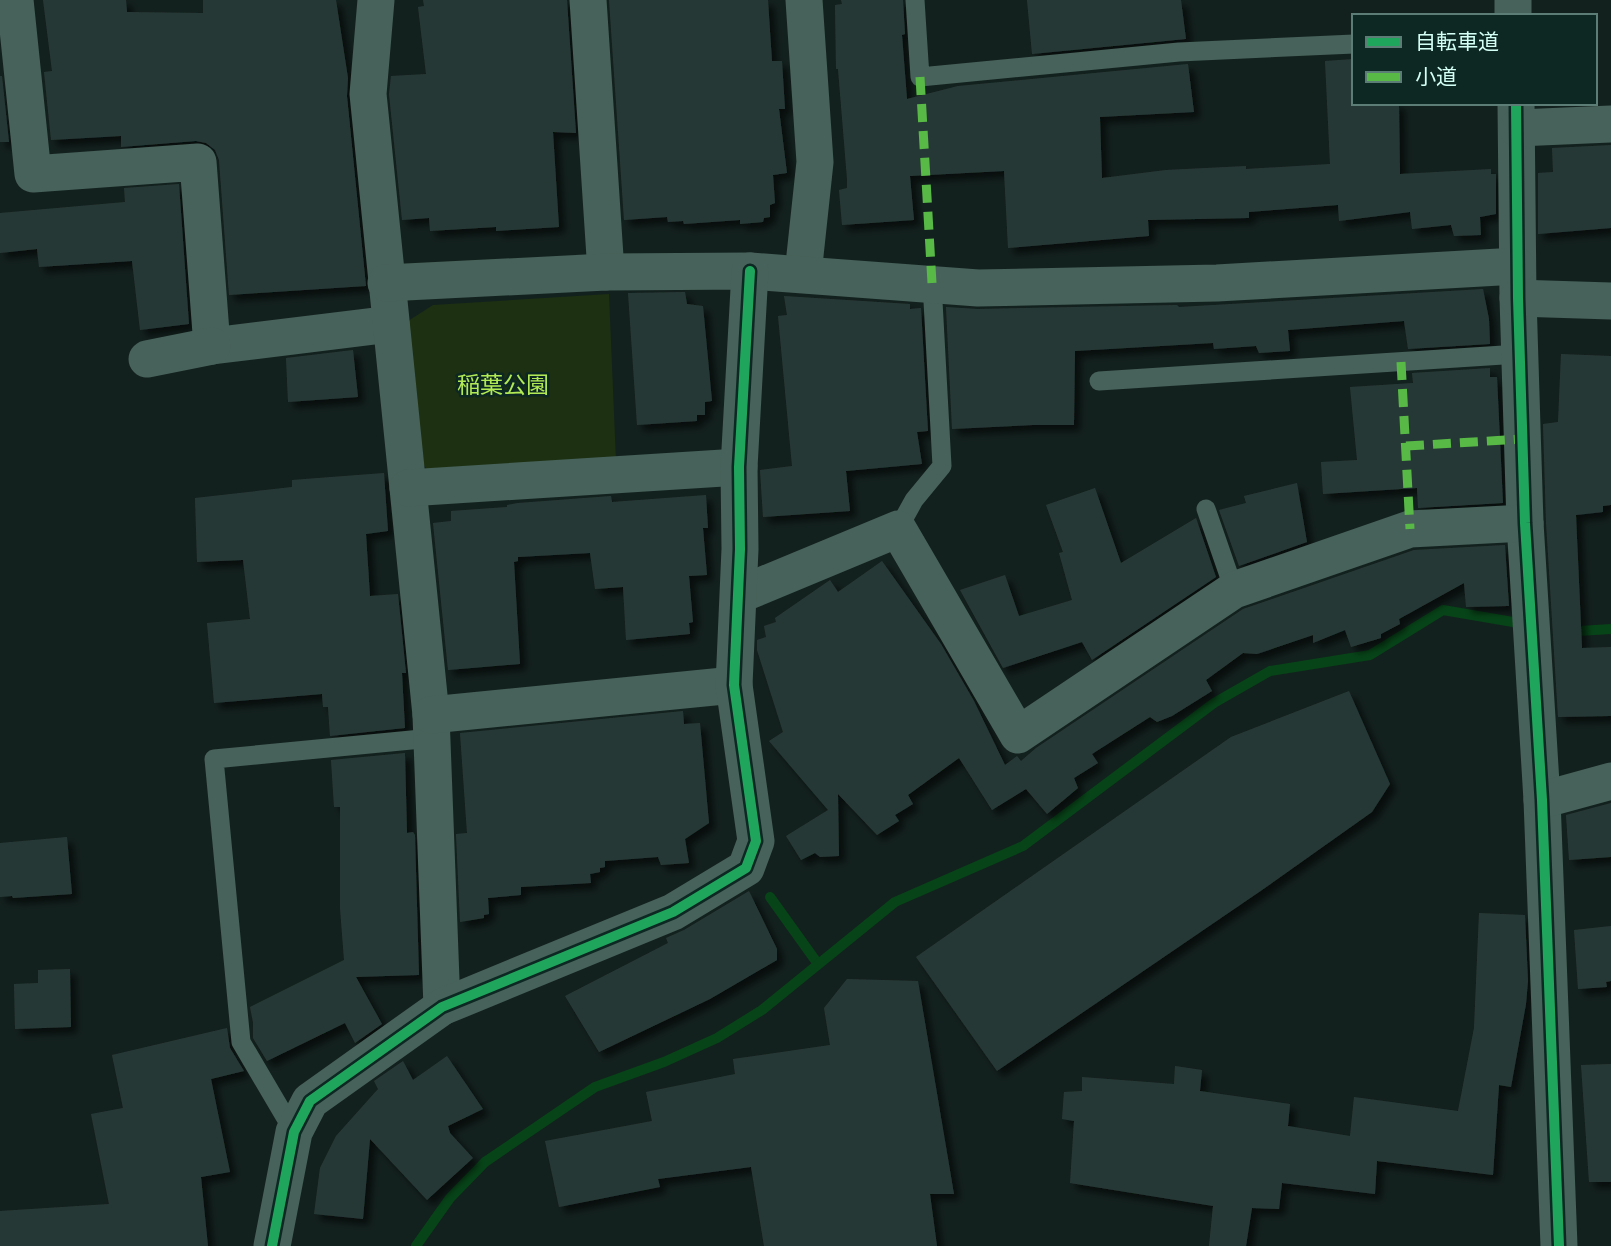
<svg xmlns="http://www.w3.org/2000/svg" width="1611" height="1246" font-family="Inter,'Noto Sans JP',sans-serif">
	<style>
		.green { fill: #1d3012 }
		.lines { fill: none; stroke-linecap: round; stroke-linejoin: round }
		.stream { stroke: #074418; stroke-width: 10 }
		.building { fill: #283936; filter: url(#shadow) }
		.service { stroke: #47625a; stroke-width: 19 }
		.minor { stroke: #47625a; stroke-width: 37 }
		.quiet { stroke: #58b947; stroke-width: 9; stroke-dasharray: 18 9; stroke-linecap: butt }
		.cycleway-casing { stroke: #0d2722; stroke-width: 15 }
		.cycleway { stroke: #20a55d; stroke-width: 10 }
		.labels { text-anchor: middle; stroke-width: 5; stroke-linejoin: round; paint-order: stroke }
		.park-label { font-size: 23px; fill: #b2ea55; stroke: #0d2722 }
	</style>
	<defs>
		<filter id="shadow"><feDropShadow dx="6" dy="6" stdDeviation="3.5" flood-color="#0009"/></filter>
	</defs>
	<rect width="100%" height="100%" fill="#13211e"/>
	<path class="green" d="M609,294l7,167 -186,12 -13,-16 -12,-134 28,-18z"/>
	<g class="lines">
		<g class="stream">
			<path d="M1579,631l32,-2"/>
			<path d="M770,897l48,67"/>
			<path d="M416,1246l34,-48 35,-36 110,-75 69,-25 53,-24 45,-28 133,-108 128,-56 191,-143 56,-32 100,-16 73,-45 70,12"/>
		</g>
	</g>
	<g class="building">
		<path d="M43,0h83l1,12 76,1v-13h133l12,78 -1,18 19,190 -137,9 -10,-135 -4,-10 -9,-7 -10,-2 -75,6v-11l-70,4 -7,-68 8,-1z"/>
		<path d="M423,0h144l9,133 -23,-1 6,95 -63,4v-4l-66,4 -1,-13 -27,2 -13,-126 2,-18 35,-2 -8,-67 6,-1z"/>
		<path d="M609,0h159l4,61h10l3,48h-6l8,64 -14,2 2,28 -5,2v12l-6,1 -1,4 -23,2v-4l-56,4 -1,-3 -15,1 -1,-5 -43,3z"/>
		<path d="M841,0h62l2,34 -3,1 5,64 51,-13 230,-22 6,48 -94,5 2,61 64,-8 80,-4v3l84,-5 -5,-103 29,-2v44h45l1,71 91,-5v5h5v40l-16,3 1,18 -27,1 -3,-11 -39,4 -2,-17 -71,9 -1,-16 -89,7v6l-101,2 1,16 -141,12 -4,-77 -94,5 4,44 -72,5 -3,-35 8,-2v-9l-9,-110h-2l-1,-64 7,-1z"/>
		<path d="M1027,0h154l5,39 -154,15z"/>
		<path d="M0,76h2l7,66h-9z"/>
		<path d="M1611,145v83l-73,6v-61l15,-1 -1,-24z"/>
		<path d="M179,184l10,140 -49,6 -8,-69 -93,6 -2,-18 -37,4v-40l125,-11 -1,-14z"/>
		<path d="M1483,289l6,30 1,25 -82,5 -4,-28 -116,9 2,21 -31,2 -3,-7 -42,3 -1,-6 -138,8 -1,74h-41l-81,4 -6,-122 32,2 199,-4 2,2z"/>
		<path d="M685,292l2,12 16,2 9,95 -7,1v13h-8v6l-60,4 -9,-132z"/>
		<path d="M784,296l126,8v5l11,-1 7,123 -11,1 5,32 -76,7 4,40 -87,6 -3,-47 32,-4 -14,-150 9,-1z"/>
		<path d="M353,350l5,47 -70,5 -2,-44z"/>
		<path d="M1561,354l50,2v149l-8,1v6l-27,3 6,133 29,-1v69l-53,1 -12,-195 -3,-98 15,-2z"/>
		<path d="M1490,368v9h7l6,126 -85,5 -1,-20 -94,6 -2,-32 36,-2 -7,-73 63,-4 -1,-10z"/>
		<path d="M384,473l4,58 -22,3 4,62 28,-2 8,79h-4l3,55 -75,8 -2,-29h-5l-1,-13 -108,9 -7,-80 43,-4 -7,-59 -46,2 -2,-64 97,-11v-7z"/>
		<path d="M1297,483l10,59 -68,24 -20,-56 27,-7 -2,-7z"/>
		<path d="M1095,488l26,75 75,-45 20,59 -124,83 -10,-18 -79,26 -43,-78 45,-15 14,41 53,-16 -13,-47 4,-1 -17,-47z"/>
		<path d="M706,495l2,33h-5l4,47 -18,1 4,46 -4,1 1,11 -64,6 -3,-53 -28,2 -5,-36 -72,4v4l-4,1 6,102 -72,6 -15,-147 18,-2v-10l56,-4v-2l11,-2 93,-7 1,6z"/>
		<path d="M1505,545l4,61 -43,1 -2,-24 -65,36 1,5 -19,10v4l-30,9 -6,-17 -32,13v-8l-56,19 -14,-1 -37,27 6,11 -40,25 -15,6 -7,-5 -58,37 6,9 -24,15 4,10 -31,26 -21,-25 -34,21 -33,-52 -51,37 5,9 -18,11 4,6 -22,14 -39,-41 1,62 -19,1 -5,-4 -14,7 -15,-24 42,-26 -59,-69 14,-9 -26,-82v-10l9,-3 -2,-11 12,-4 -1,-4 55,-38 8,12 44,-31 59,83 33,57 31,64 12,-9 4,5 15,-13 207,-139 171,-59z"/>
		<path d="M1349,691l41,93 -18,28 -110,78 -265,181 -81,-114 315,-220z"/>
		<path d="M683,711l1,13 16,-1 9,100 -24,16 4,24 -28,2 -3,-8 -53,4v6l-5,1v4l-10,2 1,9 -70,4v8l-33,3 1,16 -5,1v3l-24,4 -4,-88 11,-1 -7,-100z"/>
		<path d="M405,753l2,80 6,-1 2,3 4,140 -63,2 26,47 -27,19 -10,-20 -78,38 -14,-23v-16l-3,-15 94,-47 -4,-52v-101h-6l-3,-47z"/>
		<path d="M1611,803v54l-42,3 -3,-45z"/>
		<path d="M67,837l5,57 -59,4 -1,-2 -12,1v-54z"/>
		<path d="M749,891l28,58v11l-67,39 -111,53 -34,-56 103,-53 -2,-5 18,-8z"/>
		<path d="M1479,913l46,2 3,66 -2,23 -15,83 -12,-2 -6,90 -116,-14 -2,33 -93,-11 -3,26 -27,-1 -6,38h-37l4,-40 -143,-23 4,-62 -12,-2 2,-27 18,-1v-14l92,7 1,-18 27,4 -2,21 90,13 -2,22 62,10 4,-39 104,14 16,-83z"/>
		<path d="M1611,926v55l-5,1 1,5 -29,2 -4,-59z"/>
		<path d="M70,969l1,58 -56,2 -1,-45 24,-1v-13z"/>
		<path d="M847,979l71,2 36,213h-24l7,52h-173l-13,-79 -93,12 2,8 -101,20 -14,-66 107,-20 -6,-29 89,-18 -2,-15 97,-14 -6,-37z"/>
		<path d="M227,1028l3,20 14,23 -33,8 19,93 -29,5 7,69h-208v-35l109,-7 -18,-90 32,-6 -11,-53z"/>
		<path d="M447,1056l36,53 -35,17 2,7 23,25 -46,42 -57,-61 -7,80 -49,-5 6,-46 16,-32 42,-47 -4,-8 29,-20 10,19z"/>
		<path d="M1611,1064v118h-22l-8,-117z"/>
	</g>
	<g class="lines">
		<g class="service">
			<path d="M915,0l5,77 259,-25 175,-8"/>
			<path d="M1099,381l420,-27"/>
			<path d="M1206,509l28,81"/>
			<path d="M898,529l16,-29 28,-34 -10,-183"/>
			<path d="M294,1132l-53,-90 -27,-283 218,-21"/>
		</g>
		<g class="minor">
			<path d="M15,0l18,174 165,-12 14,184 179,-22"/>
			<path d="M376,0l-8,94 63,621 11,292"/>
			<path d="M588,0l18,272"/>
			<path d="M1513,0v16"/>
			<path d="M1516,103l2,195 7,225 17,277 17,446"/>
			<path d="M1517,128l94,-4"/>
			<path d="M803,274l12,-112 -11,-162"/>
			<path d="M386,283l220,-11 144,-1 228,17 239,-5 300,-17"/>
			<path d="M1518,298l93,3"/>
			<path d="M147,359l65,-13"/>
			<path d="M408,488l331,-21"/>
			<path d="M739,595l159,-66 120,206 216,-145 176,-61 115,-6"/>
			<path d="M431,715l303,-30"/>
			<path d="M1542,800l69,-19"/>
			<path d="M272,1246l22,-114 16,-31 132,-94 231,-95 73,-44 10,-27 -22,-156 6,-136 -1,-82 11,-196"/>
		</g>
		<g class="quiet">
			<path d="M920,77l12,206"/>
			<path d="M1401,362l9,167"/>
			<path d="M1406,446l116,-7"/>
		</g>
		<defs>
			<g id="cycleway">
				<path d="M1516,103l2,195 7,225 17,277 17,446"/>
				<path d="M272,1246l22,-114 16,-31 132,-94 231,-95 73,-44 10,-27 -22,-156 6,-136 -1,-82 11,-196"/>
			</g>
		</defs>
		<use href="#cycleway" class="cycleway-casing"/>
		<use href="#cycleway" class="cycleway"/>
	</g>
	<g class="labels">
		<g class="park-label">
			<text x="503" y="393">稲葉公園</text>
		</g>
	</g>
	<rect x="1352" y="14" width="245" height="91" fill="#0d2722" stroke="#5c7d76" stroke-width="2"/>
	<rect x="1366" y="37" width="35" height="10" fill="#20a55d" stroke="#5c7d76" stroke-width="2"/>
	<text x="1415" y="49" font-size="21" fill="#d3fff4">自転車道</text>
	<rect x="1366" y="72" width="35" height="10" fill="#58b947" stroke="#5c7d76" stroke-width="2"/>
	<text x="1415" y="84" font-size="21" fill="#d3fff4">小道</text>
</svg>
